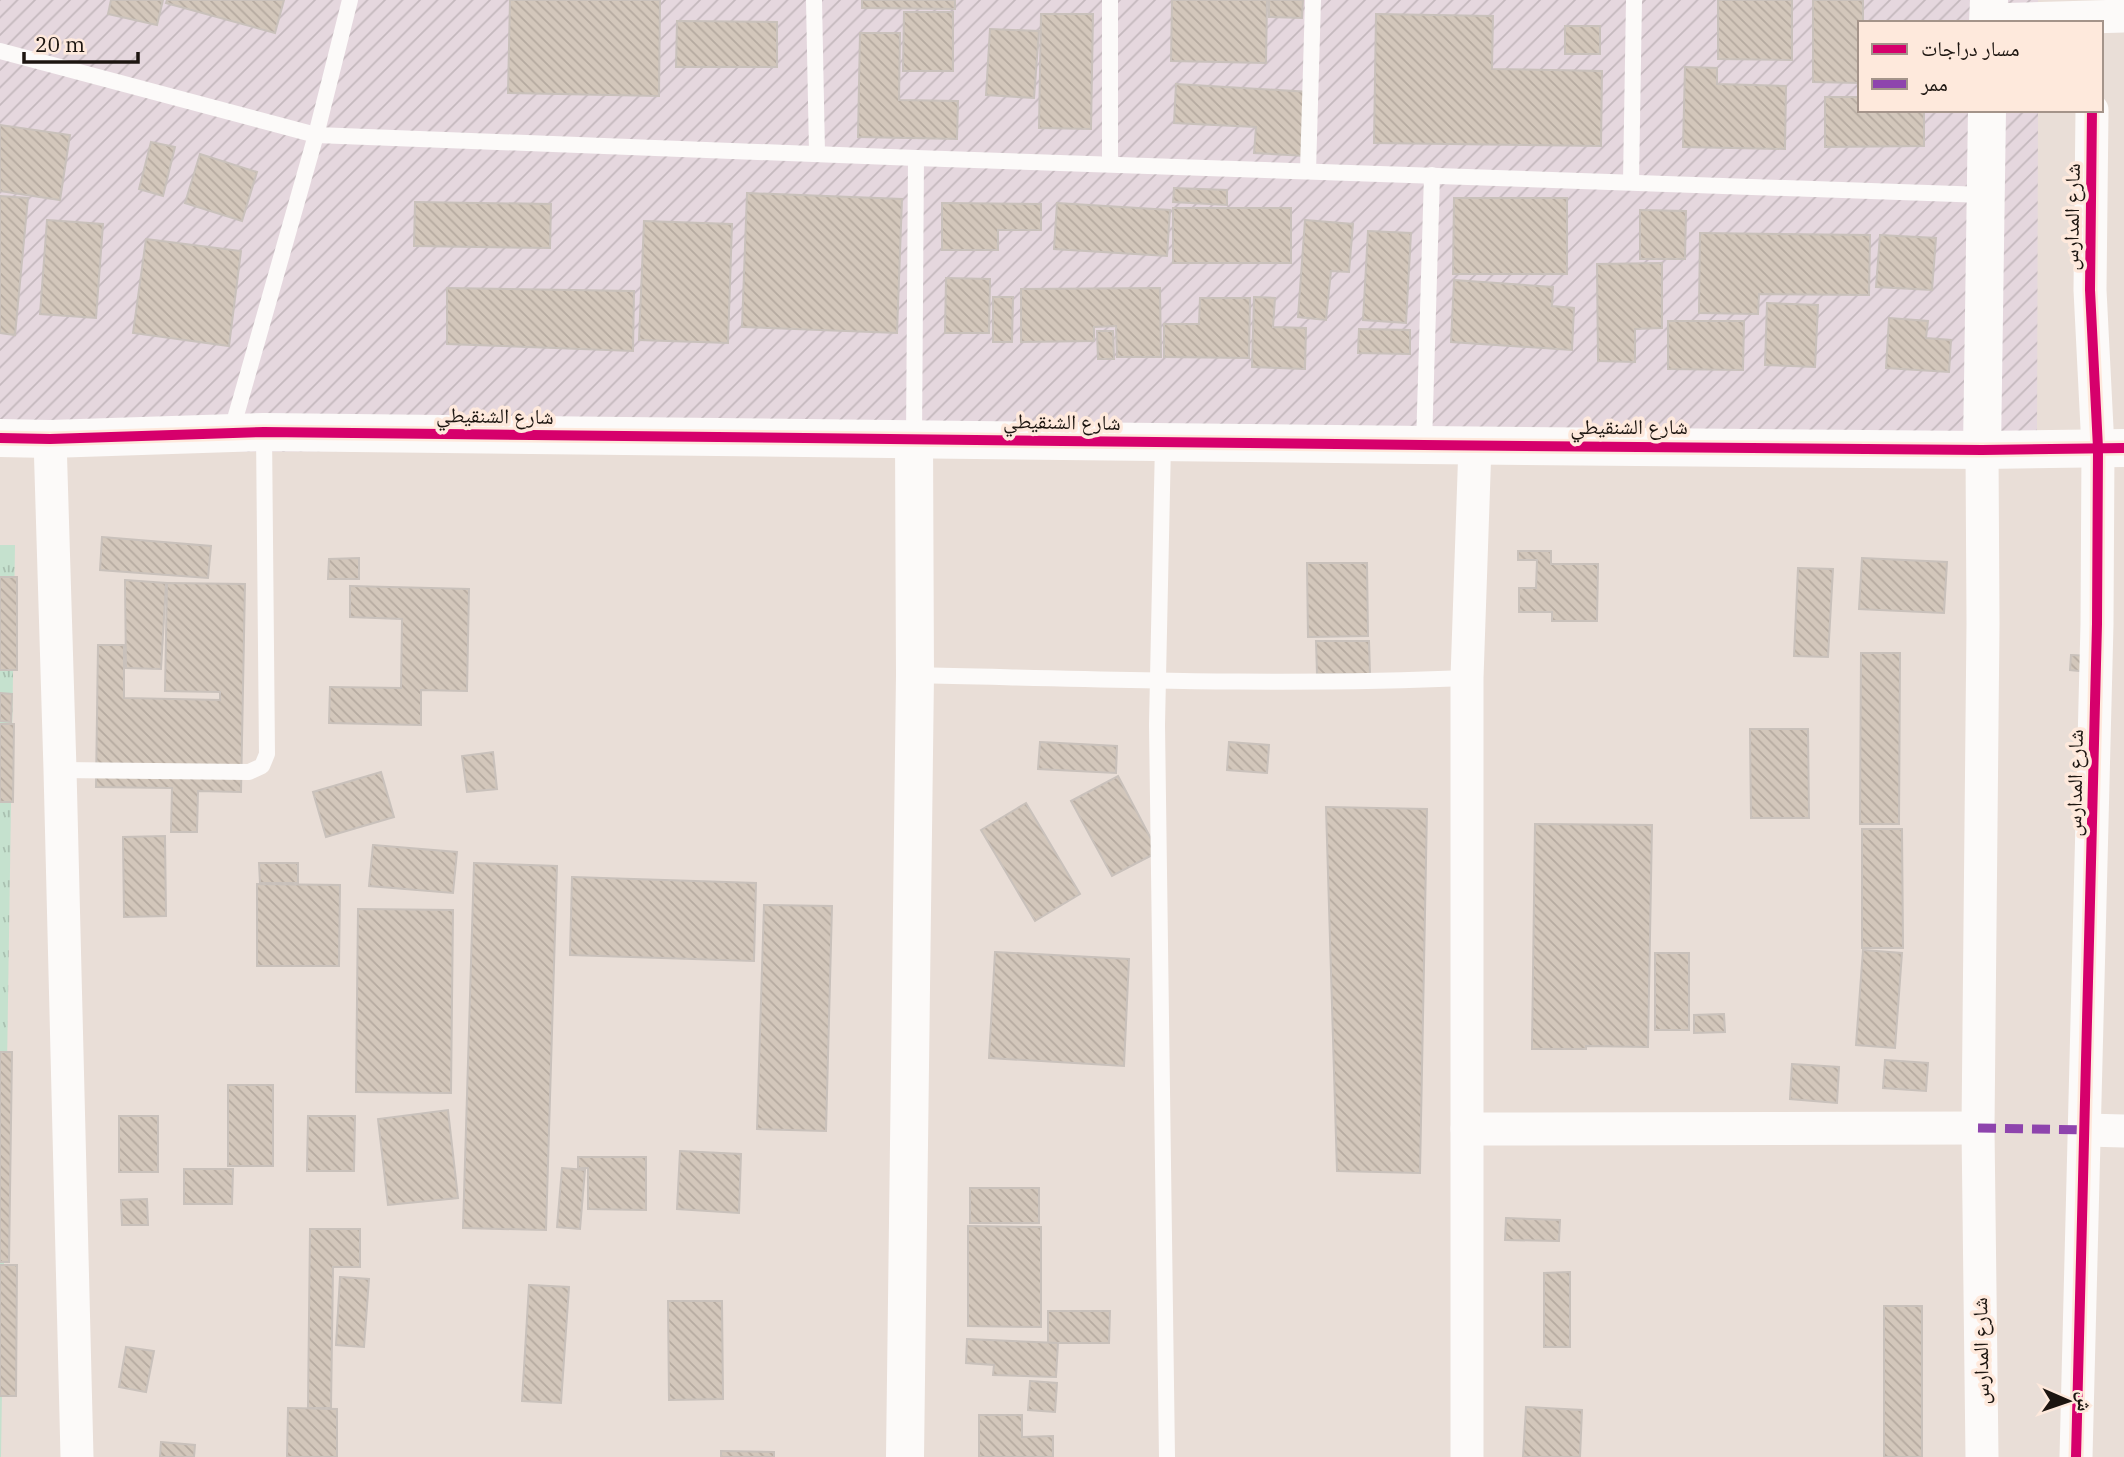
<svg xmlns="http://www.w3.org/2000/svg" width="2124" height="1457" font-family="'IBM Plex Serif','Noto Naskh Arabic',serif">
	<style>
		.industrial { fill: url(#industrial-furrows) }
		.park { fill: url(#park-tufts) }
		.building { fill: url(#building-back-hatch); stroke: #c9c1bb; stroke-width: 2 }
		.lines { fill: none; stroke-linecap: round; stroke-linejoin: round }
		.lane { stroke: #fcfaf9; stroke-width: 16 }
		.street { stroke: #fcfaf9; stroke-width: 33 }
		.secondary { stroke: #fcfaf9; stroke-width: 38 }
		.quiet { stroke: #8e44ad; stroke-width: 9; stroke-dasharray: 18 9; stroke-linecap: butt }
		.cycleway-casing { stroke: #fee9dc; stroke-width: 15 }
		.cycleway { stroke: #d6006c; stroke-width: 10 }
		.labels { text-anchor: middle; stroke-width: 7; stroke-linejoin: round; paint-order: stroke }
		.street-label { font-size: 21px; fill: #1c1510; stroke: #fee9dc }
	</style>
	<defs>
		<pattern id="industrial-furrows" width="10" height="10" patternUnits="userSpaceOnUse" patternTransform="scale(1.75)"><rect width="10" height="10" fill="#e5d7de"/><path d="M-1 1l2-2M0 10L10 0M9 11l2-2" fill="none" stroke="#c4b8bd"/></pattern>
		<pattern id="park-tufts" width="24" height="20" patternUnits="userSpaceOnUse" patternTransform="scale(1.75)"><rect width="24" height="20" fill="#c5e1ce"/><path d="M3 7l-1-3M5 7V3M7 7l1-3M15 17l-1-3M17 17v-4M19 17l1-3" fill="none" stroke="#a9c0b0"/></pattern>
		<pattern id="building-back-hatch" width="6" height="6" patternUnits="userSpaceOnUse" patternTransform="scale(1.75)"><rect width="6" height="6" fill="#d3c7bb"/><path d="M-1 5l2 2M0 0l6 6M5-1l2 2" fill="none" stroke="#b5aaa0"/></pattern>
	</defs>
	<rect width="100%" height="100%" fill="#e9ded7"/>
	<path class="industrial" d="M0,0h2038v23h-178v87h178l-1,332 -2037,11z"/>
	<path class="park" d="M0,545h15l-14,912h-1z"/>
	<g class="building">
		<path d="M111,0h52l-6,25 -49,-11z"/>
		<path d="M167,0h117l-9,33 -109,-30z"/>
		<path d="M510,0h150l-1,96 -151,-3z"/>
		<path d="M862,0h93v9l-93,-1z"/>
		<path d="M1172,0h95l-1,63 -95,-2z"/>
		<path d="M1269,0h34l-1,18 -33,-1z"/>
		<path d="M1718,0h74v60l-74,-1z"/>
		<path d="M1813,0h50v23h-3v60l-47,-1z"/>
		<path d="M904,12h49v59h-50z"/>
		<path d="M1041,14h52l-2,115 -52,-1z"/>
		<path d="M1376,14l117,2 -1,53 110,2 -1,75 -227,-3z"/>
		<path d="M677,21l100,1v45h-101z"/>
		<rect x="1565" y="26" width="35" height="28"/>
		<path d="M990,29l49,2 -5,67 -48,-3z"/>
		<path d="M860,33h40l-1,67 59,1 -1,38 -99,-2z"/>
		<path d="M1685,67l32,1v16l69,2 -1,63 -102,-2z"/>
		<path d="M1176,84l134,8 -4,64 -52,-3 2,-26 -82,-4z"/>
		<path d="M1825,97h35v13h64v36l-99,1z"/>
		<path d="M0,125l70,10 -10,65 -60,-9z"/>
		<path d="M151,142l24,5 -12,49 -24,-7z"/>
		<path d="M200,154l57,18 -15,49 -57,-18z"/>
		<path d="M1174,188l53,2v15l-54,-3z"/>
		<path d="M747,193l155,6 -5,134 -155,-6z"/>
		<path d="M0,196l28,2 -13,137 -15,-2z"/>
		<path d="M1454,198h113v76h-114z"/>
		<path d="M415,202l136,2 -1,44 -136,-2z"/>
		<path d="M942,203l99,1v26h-43v20h-56z"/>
		<path d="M1057,203l113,7 -3,46 -113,-7z"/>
		<rect x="1173" y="208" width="118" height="55"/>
		<path d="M1640,210l46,1 -1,48h-45z"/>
		<path d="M47,220l56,4 -7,94 -56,-4z"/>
		<path d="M1305,220l48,4 -4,48 -18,-1 -5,49 -28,-3z"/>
		<path d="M644,221l88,3 -4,119 -89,-3z"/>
		<path d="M1368,231l43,2 -5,90 -43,-3z"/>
		<path d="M1700,233l170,2 -1,60 -110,-1 -1,20 -59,-1z"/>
		<path d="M1880,235l56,3 -4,52 -56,-3z"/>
		<path d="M146,239l95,12 -12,95 -96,-13z"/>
		<path d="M1662,263v65l-27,1v33l-37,-1 -1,-97z"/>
		<path d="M946,278l44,1 -1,54h-44z"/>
		<path d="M1454,280l99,7 -1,19 22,2 -2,42 -121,-8z"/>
		<path d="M447,288l187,3 -1,60 -186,-7z"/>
		<path d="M1160,288l1,69h-44l-1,-31 -22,1v14l-73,1v-53z"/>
		<path d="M993,297h20l-1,45h-19z"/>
		<path d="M1254,297l21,1 -2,29 33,1 -1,41 -53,-2z"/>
		<path d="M1200,298h50l-1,60 -85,-1v-33h35z"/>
		<path d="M1767,303l51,2 -3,62 -50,-2z"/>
		<path d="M1889,318l39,3 -2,17 25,2 -2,32 -63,-4z"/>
		<path d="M1668,321h76l-1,49 -75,-1z"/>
		<path d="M1359,329l51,1v24l-52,-1z"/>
		<path d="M1097,331h16l1,28h-16z"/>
		<path d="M102,537l109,9 -3,32 -108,-8z"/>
		<path d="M1518,551h33v13h47l-1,57h-45v-9h-33v-24h17l1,-28h-19z"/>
		<path d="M359,558v21h-31l1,-20z"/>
		<path d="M1862,558l85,4 -3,51 -85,-4z"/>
		<path d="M1307,563h60l1,73 -60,1z"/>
		<path d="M1798,568l35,1 -5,88 -34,-1z"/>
		<rect x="0" y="577" width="17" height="93"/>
		<path d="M125,580l41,3 -5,86 -35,-1z"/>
		<path d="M167,583l78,1 -4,208 -43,-1 -1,41h-26l1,-44 -76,-1 2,-142h26v53l96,2v-8l-55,-1z"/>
		<path d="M350,586l119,3 -2,102 -46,-1v35l-92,-2 1,-36 71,1 1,-69 -52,-2z"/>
		<path d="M1316,641h53l1,33h-53z"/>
		<path d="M1861,653h39l-1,171h-39z"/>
		<path d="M2071,655l19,1 -1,16 -19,-2z"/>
		<path d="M0,693l12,1 -1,28 -11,-1z"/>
		<path d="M0,724h14l-1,78h-13z"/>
		<path d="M1750,729h58l1,89h-58z"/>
		<path d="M1040,742l77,4 -1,27 -78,-4z"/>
		<path d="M1229,742l40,3 -2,28 -40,-3z"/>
		<path d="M493,752l4,37 -30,3 -5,-36z"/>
		<path d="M381,772l13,45 -68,20 -13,-45z"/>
		<path d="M1118,776l40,76 -46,24 -41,-75z"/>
		<path d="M1026,803l54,91 -45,27 -54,-91z"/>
		<path d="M1326,807l101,2 -7,364 -83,-2z"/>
		<path d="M1535,824l117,1 -4,222 -62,-1v3h-54z"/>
		<path d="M1862,829h40l1,119h-41z"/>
		<path d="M165,836l1,80 -42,1 -1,-80z"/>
		<path d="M373,845l84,7 -4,41 -84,-7z"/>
		<path d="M259,863h39v20h-38z"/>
		<path d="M474,863l83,3 -11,364 -83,-2z"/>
		<path d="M572,877l184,6 -2,78 -184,-6z"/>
		<path d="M257,884l83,1 -1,81h-82z"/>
		<path d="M764,905l68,1 -6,225 -69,-2z"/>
		<path d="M358,909l95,1 -2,183 -95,-1z"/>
		<path d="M1863,950l39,3 -7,95 -39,-3z"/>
		<path d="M995,952l134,7 -5,107 -135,-8z"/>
		<rect x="1655" y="953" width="34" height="77"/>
		<path d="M1724,1014l1,18 -31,1v-18z"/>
		<path d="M0,1052h12l-3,210h-9z"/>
		<path d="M1885,1060l43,3 -2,28 -43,-3z"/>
		<path d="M1792,1064l47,3 -2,36 -47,-4z"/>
		<rect x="228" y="1085" width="45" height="81"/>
		<path d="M448,1110l10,88 -70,7 -10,-86z"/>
		<rect x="119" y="1116" width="39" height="56"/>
		<path d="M308,1116h47l-1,55h-47z"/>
		<path d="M680,1151l61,3 -2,59 -62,-4z"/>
		<path d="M578,1157h68v53l-58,-1v-41h-10z"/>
		<path d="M562,1168l23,2 -5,59 -23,-2z"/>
		<path d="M184,1169h49l-1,35h-48z"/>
		<rect x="970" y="1188" width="69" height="35"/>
		<path d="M147,1199l1,26h-26l-1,-25z"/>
		<path d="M1506,1218l54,2 -1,21 -54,-1z"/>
		<path d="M968,1226l73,1v100l-73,-1z"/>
		<path d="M310,1229h50v38h-27l-2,141h-23z"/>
		<path d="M0,1265h17l-1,131h-16z"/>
		<path d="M1570,1272v75h-26v-74z"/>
		<path d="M340,1277l29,2 -5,68 -28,-2z"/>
		<path d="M529,1285l40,2 -8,116 -39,-2z"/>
		<path d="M668,1301h54l1,98 -54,1z"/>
		<rect x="1884" y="1306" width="38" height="151"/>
		<path d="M1048,1311h62l-1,32h-61z"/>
		<path d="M967,1339l91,4 -2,34 -63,-2 1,-10 -28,-2z"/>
		<path d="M126,1347l28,4 -8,41 -27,-5z"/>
		<path d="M1030,1381l27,2 -2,29 -27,-2z"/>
		<path d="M1526,1407l56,3 -2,47h-57z"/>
		<path d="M288,1408l49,1v48h-50z"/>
		<path d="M979,1415h43v22l31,-1v21h-74z"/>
		<path d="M161,1442l34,3 -1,12h-34z"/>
		<path d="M721,1451l53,1v5h-53z"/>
	</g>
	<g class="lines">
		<g class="lane">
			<path d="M814,0l3,153"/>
			<path d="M1110,0v164"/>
			<path d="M0,51l316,84 600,23 1069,37"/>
			<path d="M1308,171l5,-171"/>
			<path d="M1631,182l3,-182"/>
			<path d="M231,433l85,-298 34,-135"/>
			<path d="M914,440l2,-282"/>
			<path d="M1163,443l-6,282 10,732"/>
			<path d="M1424,445l8,-270"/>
			<path d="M915,675c184,4 368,11 552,3"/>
			<path d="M60,770l189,2 13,-6 5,-12 -3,-322"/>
		</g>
		<g class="street">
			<path d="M1988,20l136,-4"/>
			<path d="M50,439l10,331 17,687"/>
			<path d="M1982,450l1,173 -5,505 4,329"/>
			<path d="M1467,1129l511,-1"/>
			<path d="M2086,1130l38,1"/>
			<path d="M1467,1457v-779l8,-233"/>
			<path d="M2076,1457l21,-833 1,-176 -8,-158 2,-180"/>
		</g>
		<g class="secondary">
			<path d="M1988,23l1,-23"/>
			<path d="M0,438l50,1 214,-7 1160,13 558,5 142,-2"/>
			<path d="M1982,450l5,-340"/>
			<path d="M905,1457l10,-782 -1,-235"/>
		</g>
		<path class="quiet" d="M1978,1128l108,2"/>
		<defs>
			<g id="cycleway">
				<path d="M0,438l50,1 214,-7 1160,13 558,5 142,-2"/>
				<path d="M2076,1457l21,-833 1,-176 -8,-158 2,-180"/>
			</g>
		</defs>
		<use href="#cycleway" class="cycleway-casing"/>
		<use href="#cycleway" class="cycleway"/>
	</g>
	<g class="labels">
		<g class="street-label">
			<text transform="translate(2072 217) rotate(-89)" y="7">شارع المدارس</text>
			<text transform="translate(495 416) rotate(1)" y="7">شارع الشنقيطي</text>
			<text transform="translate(1062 422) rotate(1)" y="7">شارع الشنقيطي</text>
			<text x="1629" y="434">شارع الشنقيطي</text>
			<text transform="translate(2075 783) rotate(-89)" y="7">شارع المدارس</text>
			<text transform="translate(1981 1351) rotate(-91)" y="7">شارع المدارس</text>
		</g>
	</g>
	<rect x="1858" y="21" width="245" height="91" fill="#fee9dc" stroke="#a4948a" stroke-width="2"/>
	<rect x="1872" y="44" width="35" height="10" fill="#d6006c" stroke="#a4948a" stroke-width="2"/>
	<text x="1921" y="56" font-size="21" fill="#1c1510">مسار دراجات</text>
	<rect x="1872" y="79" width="35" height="10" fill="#8e44ad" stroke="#a4948a" stroke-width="2"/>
	<text x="1921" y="91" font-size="21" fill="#1c1510">ممر</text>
	<g transform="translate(2068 1401) rotate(92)" stroke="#fee9dc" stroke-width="5" paint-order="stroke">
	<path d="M0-5L12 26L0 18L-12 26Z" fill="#1c1510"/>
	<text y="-10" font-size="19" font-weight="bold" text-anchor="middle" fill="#1c1510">ش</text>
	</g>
	<path d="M24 52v10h114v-10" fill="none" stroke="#1c1510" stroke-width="3.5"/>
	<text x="35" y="52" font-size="21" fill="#1c1510" stroke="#fee9dc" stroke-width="5" paint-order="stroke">20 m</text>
</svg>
